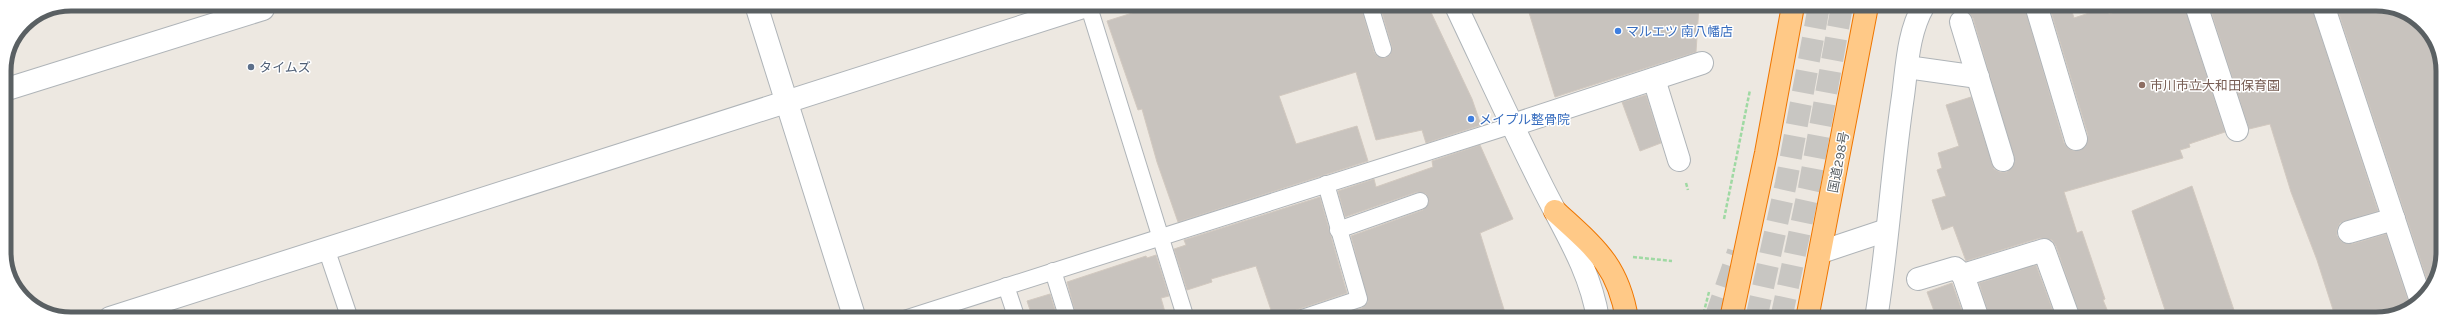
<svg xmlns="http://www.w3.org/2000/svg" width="2447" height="323" font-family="Karla,'Noto Sans JP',sans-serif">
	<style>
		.building { fill: #c8c3be; stroke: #d2c9c0 }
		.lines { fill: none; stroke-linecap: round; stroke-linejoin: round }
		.highway-tunnel { stroke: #c8c6c2; stroke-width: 22; stroke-dasharray: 22 11; stroke-linecap: butt }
		.lane-casing { stroke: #afb4b8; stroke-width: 18 }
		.street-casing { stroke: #afb4b8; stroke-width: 24 }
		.secondary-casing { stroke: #aeb4b8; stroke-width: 24 }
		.highway-casing { stroke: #ef7600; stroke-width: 24 }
		.path { stroke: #9fd9a3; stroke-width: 2.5; stroke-dasharray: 4 2; stroke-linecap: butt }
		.lane { stroke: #fff; stroke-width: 16 }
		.street { stroke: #fff; stroke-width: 22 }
		.secondary { stroke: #fff; stroke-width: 22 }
		.highway { stroke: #ffc987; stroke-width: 22 }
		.shop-dot { fill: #3f7fe0; stroke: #fff; stroke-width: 1.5 }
		.service-dot { fill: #5c6f8a; stroke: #fff; stroke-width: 1.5 }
		.education-dot { fill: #8d6e63; stroke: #fff; stroke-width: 1.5 }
		.labels { text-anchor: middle; stroke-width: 3; stroke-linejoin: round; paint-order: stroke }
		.shop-label { font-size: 13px; fill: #366cbe; stroke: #fff; text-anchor: start }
		.service-label { font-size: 13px; fill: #4e5e75; stroke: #fff; text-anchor: start }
		.education-label { font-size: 13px; fill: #785e54; stroke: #fff; text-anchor: start }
		.street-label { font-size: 13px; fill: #5a6063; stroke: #fff }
		.rim { fill: none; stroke: #5a6063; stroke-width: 5 }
	</style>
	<rect width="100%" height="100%" fill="#ede8e1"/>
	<g class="building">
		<path d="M1959,5h65l40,138 4,5 6,3 11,-4 3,-12 -39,-130h21l4,13 33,-11 2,7 27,-9h48l41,127 -36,12 1,3 -10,3 3,8 -119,34 13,41 5,-2 23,68 -2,1 8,19h-30l-25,-73 -4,-6 -12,-2 -74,23 -13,-35 -11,4 -10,-30 14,-4 -9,-26 5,-2 -4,-15 21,-7 -13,-41 25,-8 23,72 6,3h7l8,-10 -42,-144 -4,-5 -8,-3z"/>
		<path d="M2209,5h102l67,206 -38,12 -3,6v7l4,5 11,3 34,-10 24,72 -34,13h-40l-19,-59 -26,-68 -21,-68 -21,5z"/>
		<path d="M2336,5h48l36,16 22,37v202l-13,26z"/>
		<path d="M1380,6h48l44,93 9,26 -55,18 -4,-13 -46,10 -20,-68 -77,24 17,48 61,-18 11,35 -190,61 -21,-60 -15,-53 -4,1 -31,-89 44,-14h210l13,45 3,4 8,2 5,-3 2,-8z"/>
		<path d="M1527,6h172l-3,46 -141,45z"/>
		<path d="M1646,95l15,48 -21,8 -18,-49z"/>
		<path d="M1480,145l33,74 -33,14 27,86h-110l-3,-8 -21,8h-43l32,-11 6,-6 -17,-66 72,-26 6,-8 -3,-8 -9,-2 -72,25 -7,-26 36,-12 2,8 57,-20 -1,-6z"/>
		<path d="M2192,186l45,133h-69l-36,-108z"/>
		<path d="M1320,197l27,96 -51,17 -4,3 -2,6h-16l-18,-53 -45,13 1,3 -25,8 -13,-41 12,-4 -2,-5z"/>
		<path d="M1156,255l13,41 -8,2 6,21h-90l-10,-37 79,-26 1,2z"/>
		<path d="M2036,265l20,54h-66l-11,-36z"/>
		<path d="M1952,283l13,36h-28l-10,-27z"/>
		<path d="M1050,294l8,25h-25l-6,-18z"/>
	</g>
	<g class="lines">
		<g class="highway-tunnel">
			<path d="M1715,319l23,-67"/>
			<path d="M1756,319l30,-136 33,-177"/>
			<path d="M1781,319l28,-131 33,-182"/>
		</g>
		<defs>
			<g id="lane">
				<path d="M1370,6l13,43"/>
				<path d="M1089,7l97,312"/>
				<path d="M1338,230l82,-29"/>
				<path d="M327,251l23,68"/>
				<path d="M1053,271l15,48"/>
				<path d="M1006,286l11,33"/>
				<path d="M904,319l609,-194"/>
				<path d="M1299,319l60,-20 -33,-115"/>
			</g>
			<g id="street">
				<path d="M2036,5l40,134"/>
				<path d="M2196,5l41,125"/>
				<path d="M2323,5l98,296"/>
				<path d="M757,8l98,311"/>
				<path d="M1961,22l42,138"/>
				<path d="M1907,67l71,10"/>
				<path d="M1654,79l25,81"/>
				<path d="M4,90l259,-81"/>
				<path d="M1513,125l189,-62"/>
				<path d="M2349,232l45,-13"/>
				<path d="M1821,252l66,-22"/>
				<path d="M1918,279l37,-11 8,7"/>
				<path d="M110,318l973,-311"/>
				<path d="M1876,319c12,-74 16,-149 27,-223 4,-30 5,-64 21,-91"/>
				<path d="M1978,319l-15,-44 81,-25 25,69"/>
			</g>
			<path id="secondary" d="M1456,6c28,59 55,118 84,176 22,45 50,86 58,137"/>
			<g id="highway">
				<path d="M1555,211c39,36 63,53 72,108"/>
				<path d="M1731,319l35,-166 27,-147"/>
				<path d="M1807,319l60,-313"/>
			</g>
		</defs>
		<use href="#lane" class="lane-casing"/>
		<use href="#street" class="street-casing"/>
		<use href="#secondary" class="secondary-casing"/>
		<use href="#highway" class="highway-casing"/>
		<g class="path">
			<path d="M1686,183l2,7"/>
			<path d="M1724,219l26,-129"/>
			<path d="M1633,257l39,4"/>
			<path d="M1702,319l7,-27"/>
		</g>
		<use href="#lane" class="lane"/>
		<use href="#street" class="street"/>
		<use href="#secondary" class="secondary"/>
		<use href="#highway" class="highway"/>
	</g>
	<g class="shop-dot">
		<circle cx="1618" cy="31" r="4"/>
		<circle cx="1471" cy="119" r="4"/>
	</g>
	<circle class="service-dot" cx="251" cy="67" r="4"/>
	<circle class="education-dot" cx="2142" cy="85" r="4"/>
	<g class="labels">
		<g class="shop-label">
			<text x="1626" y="36">マルエツ 南八幡店</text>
			<text x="1479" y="124">メイプル整骨院</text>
		</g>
		<g class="service-label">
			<text x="259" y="72">タイムズ</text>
		</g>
		<g class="education-label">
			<text x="2150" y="90">市川市立大和田保育園</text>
		</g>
		<g class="street-label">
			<text transform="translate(1838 162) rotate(-79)" y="5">国道298号</text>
		</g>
	</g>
	<path d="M0 0H2447V323H0ZM71 11H2376A60 60 0 0 1 2436 71V252A60 60 0 0 1 2376 312H71A60 60 0 0 1 11 252V71A60 60 0 0 1 71 11Z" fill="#fff" fill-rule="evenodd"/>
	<path class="rim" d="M71 11H2376A60 60 0 0 1 2436 71V252A60 60 0 0 1 2376 312H71A60 60 0 0 1 11 252V71A60 60 0 0 1 71 11Z"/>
</svg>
